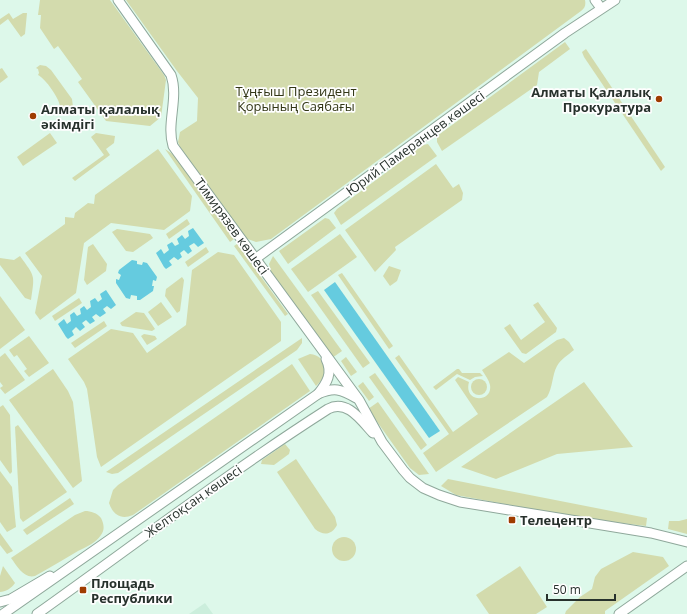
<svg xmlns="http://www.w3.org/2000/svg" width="687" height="614" font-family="'Open Sans',sans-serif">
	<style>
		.built { fill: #cbeedc }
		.green { fill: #d3dbad }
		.water { fill: #65cbdf }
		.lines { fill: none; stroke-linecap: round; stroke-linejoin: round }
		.tertiary-casing { stroke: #8fa89b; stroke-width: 11 }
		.tertiary { stroke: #fff; stroke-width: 9 }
		.poi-dot { fill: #9f3c00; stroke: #fefefe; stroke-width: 1.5 }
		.labels { text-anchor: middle; stroke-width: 3.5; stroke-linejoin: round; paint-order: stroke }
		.park-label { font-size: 13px; fill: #323616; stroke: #fefefe }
		.poi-label { font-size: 13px; font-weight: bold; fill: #27312c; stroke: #fefefe; text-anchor: start }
		.street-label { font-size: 13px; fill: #27312c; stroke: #fefefe }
	</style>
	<rect width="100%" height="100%" fill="#ddf8ea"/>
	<path class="built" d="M205,603l8,11h-24z"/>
	<g class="green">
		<path d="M40,0h70l54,75 2,5 -5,37 -11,9 -44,-5 -28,-39 4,-3 -24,-33 -4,3 -14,-21 1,-13h-3z"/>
		<path d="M126,0h459c1,5 0,8 -4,11l-310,228 -15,3 -11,-4 -65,-91 -2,-5 2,-10 17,-11 1,-23 -21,-27z"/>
		<path d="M9,13l4,6 10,-6h4l-2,21 -4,3 -13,-18 -8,6v-6z"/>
		<path d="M565,42l5,7 -31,23 -2,13 -95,66 -5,-9v-6z"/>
		<path d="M586,49l75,112 4,6 -4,4 -77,-114 -2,-5z"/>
		<path d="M40,65l6,1 5,4 21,29 1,8 -6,6 1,-4 -6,-3 -2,1c0,-8 -15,-29 -22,-32l1,-2 -1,-4 -2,-1z"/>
		<path d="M2,68l6,9 -8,6v-14z"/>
		<path d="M50,133l7,10 -34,23 -6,-9z"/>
		<path d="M96,133l19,3 -1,7 -8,6 4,6 -35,26 -3,-3 32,-23 -13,-18z"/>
		<path d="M428,144l9,12 -96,69 -7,-12 3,-4 86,-64z"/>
		<path d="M158,149l34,47 -2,15 -26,19 -53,-7 -27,20 -8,50 -36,27 -5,-7 7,-37 -17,-23 40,-29v-7l9,1 1,-5 13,-10 6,1 1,-9z"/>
		<path d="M165,149l9,6 60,84 -4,3z"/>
		<path d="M436,164l17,24 6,-4 4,9 -1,7 -67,47 1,3 -21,22 -30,-42z"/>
		<path d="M325,218l4,1 7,9 -48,36 -9,-13z"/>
		<path d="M187,219l3,5 -21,15 -3,-5z"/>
		<path d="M117,229l33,5 3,4 -20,14 -7,-1 -14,-19z"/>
		<path d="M340,234l17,23 -49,35 -17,-23z"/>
		<path d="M93,244l14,20 -1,7 -19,14 -3,-5 4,-33z"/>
		<path d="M237,244l51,70 -3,2 -51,-70z"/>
		<path d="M206,247l3,5 -21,15 -3,-5z"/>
		<path d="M218,252l16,3 47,67v19l-180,126 -4,-10 -10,-68 -3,-7 -16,-23 43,-30 22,4 14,20 39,-28 6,-55z"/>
		<path d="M20,256c15,21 15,18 11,44l-6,-2 -25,-33v-7l14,2z"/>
		<path d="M273,256l69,95 -10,7 -60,-84 -3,-10z"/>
		<path d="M389,266l12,4 -4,11 -7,5 -7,-10z"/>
		<path d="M342,273l51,73 -4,3 -51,-74z"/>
		<path d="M182,277l2,3 -4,31 -3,2 -12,-17 1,-7z"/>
		<path d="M318,291l52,72 -7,5 -52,-73z"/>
		<path d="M0,296l25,34 -25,19z"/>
		<path d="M79,298l3,5 -27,18 -3,-5z"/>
		<path d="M161,302l11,15 -14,9 -10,-14z"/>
		<path d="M538,302l19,26 -1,4 -30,22 -4,-1 -18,-25 6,-4 11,16 24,-18 -12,-17z"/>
		<path d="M136,312l8,1 11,16 -3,2 -30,-5 -2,-3z"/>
		<path d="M104,321l3,5 -32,22 -4,-5z"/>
		<path d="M144,334l11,2 2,3 -10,6 -6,-9z"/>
		<path d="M29,336l20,27 -20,14 -5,-6 3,-2 -10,-14 -3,2 -5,-7z"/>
		<path d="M302,338v5l-5,7 -179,123 -6,1 -6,-2z"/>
		<path d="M564,338l5,4 5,8c-6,5 -13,9 -17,16 -5,9 -4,21 -10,31l-111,75 -13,-19 26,-19 -54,-76 4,-3 54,77 25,-18 -23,-34 3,-3 11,5c-6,21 24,21 21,3 -1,-5 -5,-10 -8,-15l27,-18 15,11 33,-23z"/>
		<path d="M5,353l20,27 -20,14 -5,-6 3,-2 -3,-4v-25z"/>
		<path d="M310,354c18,2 19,21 6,32l-18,-27z"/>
		<path d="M346,357l11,15 -6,4 -10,-15z"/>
		<path d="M292,364l18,27 -177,124c-12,5 -20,0 -24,-12l4,-13 5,-5z"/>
		<path d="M53,369l15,22 5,11 9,79 -9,7 -64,-88z"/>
		<path d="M457,369h2l3,4h18l3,3 -8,1 -5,3 -13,-6 -21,16 -3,-3z"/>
		<path d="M375,373l52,72 -6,5 -52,-73z"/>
		<circle cx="479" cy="387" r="8"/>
		<path d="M363,382l11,15 -5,4 -11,-15z"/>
		<path d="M584,382l49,65 -76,7 -61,25 -35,-12z"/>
		<path d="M378,402l51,72 -10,1 -9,-7 -42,-59z"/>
		<path d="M3,405l7,10 2,57 -2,2 -10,-14v-53z"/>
		<path d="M18,425l49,67 -44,30 -3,-4 -5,-91z"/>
		<path d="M285,444l5,6 -1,4 -15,11 -13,-1 1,-4z"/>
		<path d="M296,459l39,58 2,8c-5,10 -14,11 -22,4l-38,-57z"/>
		<path d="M0,471l12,16 4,40 -9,5 -7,-10z"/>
		<path d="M448,479l199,39 -1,8 -65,-8 -125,-23 -15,-9z"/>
		<path d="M70,498l4,6 -47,31 -4,-5z"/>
		<path d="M85,511c6,0 12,2 16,7 3,6 4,12 0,17 -5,8 -15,12 -23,16 -14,8 -28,17 -43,25 -11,3 -18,-10 -24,-18l64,-43z"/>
		<path d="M687,519v15l-19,-5 1,-8h10z"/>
		<path d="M0,533l13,18 -6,3 -7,-9z"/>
		<circle cx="344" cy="549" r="12"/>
		<path d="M633,552l30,5 6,9 -64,45v3h-40l1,-3 14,-14 12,-8 3,-12 6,-8z"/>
		<path d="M3,566l12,17c-3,5 -10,9 -15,9v-16z"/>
		<path d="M520,566l27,41 -11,7h-47l-13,-19z"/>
	</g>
	<g class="water">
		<path d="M193,228l11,15 -6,4 -4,-4 -5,3 3,5 -4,3 -4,-4 -4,3 2,4 -4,3 -4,-3 -5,4 3,4 -6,4 -2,-2 -8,-14 5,-4 3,5 5,-4 -2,-5 5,-3 3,4 4,-2 -2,-5 5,-4 3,4 4,-3 -1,-5z"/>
		<path d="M132,260l5,1v3l5,1 1,-3 4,1 10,14 -1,4 -3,-1 -1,6h2l-1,5 -13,9h-3v-4l-6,-1 -1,4 -4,-1 -10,-15v-4l3,1 2,-5 -3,-2 1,-3z"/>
		<path d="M335,282l105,149 -11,7 -105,-148z"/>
		<path d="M106,290l10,15 -5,4 -4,-3 -4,3 3,4 -6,4 -4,-3 -4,3 3,4 -5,3 -4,-4 -4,3 3,4 -5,4 -4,-4 -4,4 2,4 -6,4 -2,-2 -8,-13 6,-5 3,5 4,-3 -1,-6 4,-3 3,4 4,-2 -1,-5 4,-3 3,4 4,-3 -1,-6 5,-3 3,4 4,-3 -2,-5z"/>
	</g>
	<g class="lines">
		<defs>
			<g id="tertiary">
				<path d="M118,0l53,75c8,23 -5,49 2,71l186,254 23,42 21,28 7,8 13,10 16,7 21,7 191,31 36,9"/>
				<path d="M595,0l6,8"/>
				<path d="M255,259l310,-226 50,-33"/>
				<path d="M318,394c9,-11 15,-21 8,-35"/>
				<path d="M0,602l11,-3 39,-23"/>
				<path d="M3,614l315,-220c16,-7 23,-5 38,4"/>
				<path d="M37,614c97,-69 191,-141 291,-205 19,-10 33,11 45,24"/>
				<path d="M619,614l68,-48"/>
			</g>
		</defs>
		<use href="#tertiary" class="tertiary-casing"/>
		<use href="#tertiary" class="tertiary"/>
	</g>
	<g class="poi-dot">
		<circle cx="659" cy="99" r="4"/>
		<circle cx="33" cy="116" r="4"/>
		<rect x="508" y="516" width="8" height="8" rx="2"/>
		<rect x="79" y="586" width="8" height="8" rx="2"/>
	</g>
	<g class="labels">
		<g class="park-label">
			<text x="296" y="96">Тұңғыш Президент<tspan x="296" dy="15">Қорының Саябағы</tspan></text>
		</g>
		<g class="poi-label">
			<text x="651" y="97" text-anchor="end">Алматы Қалалық<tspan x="651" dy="15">Прокуратура</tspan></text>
			<text x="41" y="114">Алматы қалалық<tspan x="41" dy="15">әкімдігі</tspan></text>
			<text x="520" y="525">Телецентр</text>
			<text x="91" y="588">Площадь<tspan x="91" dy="15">Республики</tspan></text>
		</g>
		<g class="street-label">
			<text transform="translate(415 143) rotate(-36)" y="5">Юрий Памеранцев көшесі</text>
			<text transform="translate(232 226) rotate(54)" y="5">Тимирязев көшесі</text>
			<text transform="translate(193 501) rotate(-35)" y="5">Желтоқсан көшесі</text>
		</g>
	</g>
	<path d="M547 594v6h68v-6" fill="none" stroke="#27312c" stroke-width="2"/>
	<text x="553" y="594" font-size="12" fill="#27312c" stroke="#fefefe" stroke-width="3" paint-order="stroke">50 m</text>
</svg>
